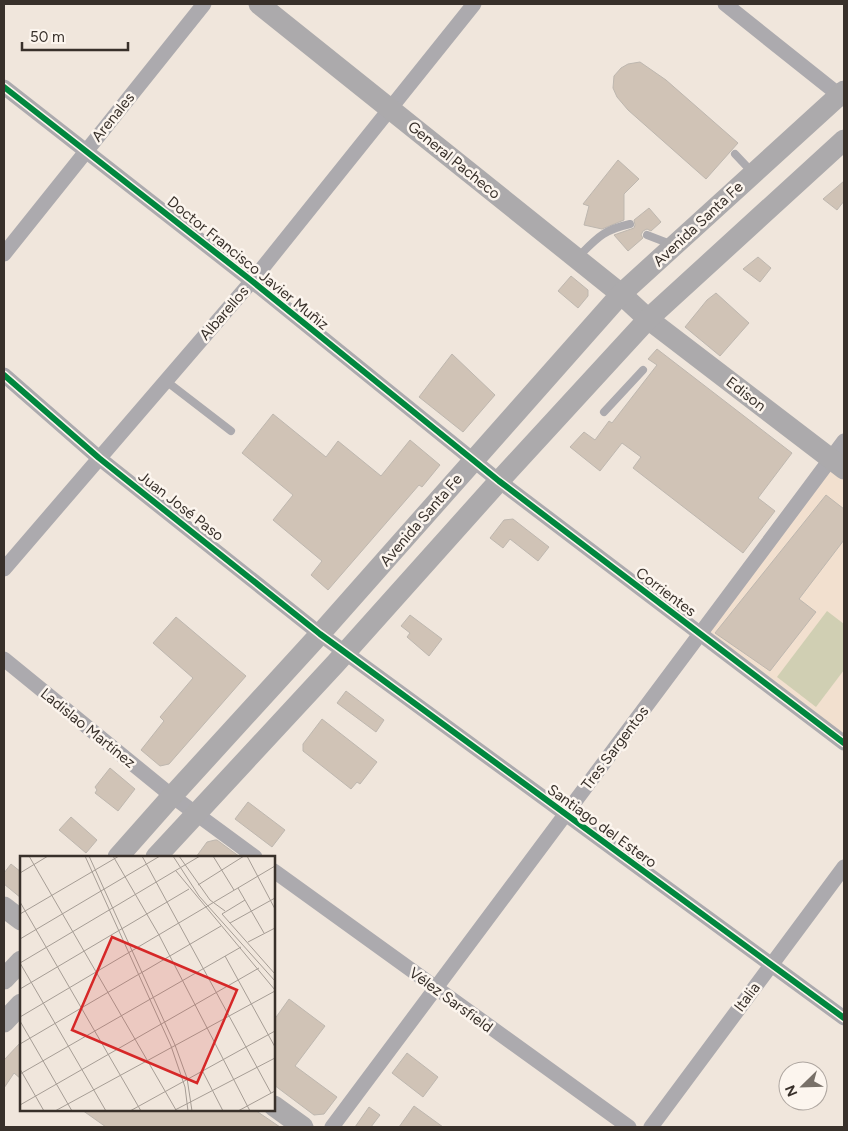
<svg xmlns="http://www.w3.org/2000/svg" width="848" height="1131" font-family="Figtree,sans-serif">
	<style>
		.built { fill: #f2e0cf }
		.green { fill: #d0cfb3 }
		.building { fill: #d0c3b6; stroke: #beb7af }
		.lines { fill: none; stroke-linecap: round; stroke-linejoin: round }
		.lane { stroke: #acaaae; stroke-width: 8 }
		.street { stroke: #acaaae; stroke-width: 15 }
		.secondary { stroke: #acaaac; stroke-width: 21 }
		.cycleway-casing { stroke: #fcf5ee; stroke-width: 9 }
		.cycleway { stroke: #00873e; stroke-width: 6 }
		.labels { text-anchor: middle; stroke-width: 5; stroke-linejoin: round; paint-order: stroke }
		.street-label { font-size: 15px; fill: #38302a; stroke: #fcf5ee }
		.inset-road { fill: none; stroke: #a69d95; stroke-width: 1 }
		.view { fill: #d62828; fill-opacity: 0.15; stroke: #d62828; stroke-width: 2.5 }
		.inset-edge { fill: none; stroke: #38302a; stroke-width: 2.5 }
	</style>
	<rect width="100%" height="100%" fill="#f0e6dc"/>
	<path class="built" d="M831,459l13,10v274l-143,-109z"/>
	<path class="green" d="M827,611l17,13v46l-28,37 -39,-30z"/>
	<g class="building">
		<path d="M640,62l26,18 72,63 -32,36 -78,-69 -11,-13 -4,-9 1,-12 7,-8 7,-4z"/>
		<path d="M618,160l21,19 -15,15v26l-22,9 -18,-4 5,-19 -6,-2z"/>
		<path d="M844,181v20l-7,9 -14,-11z"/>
		<path d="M649,208l12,14 -10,9 -4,-2 -4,2 -2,4 2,3 -15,13 -14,-16 20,-7 1,-3 -1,-5z"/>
		<path d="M758,257l13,11 -11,14 -17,-13z"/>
		<path d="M571,276l17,14v6l-10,12 -20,-17z"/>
		<path d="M716,293l33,30 -29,33 -35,-29 22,-27z"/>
		<path d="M657,349l135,104 -34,45 17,13 -32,42 -110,-85 8,-11 -19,-14 -22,28 -30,-24 14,-15 11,8 14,-19 3,2 45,-58 -9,-6z"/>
		<path d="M452,354l43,41 -32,37 -44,-35z"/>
		<path d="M273,414l53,43 12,-16 43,35 29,-36 30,25 -18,22 -3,-2 -91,105 -17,-15 11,-14 -49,-41 20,-25 -51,-42z"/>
		<path d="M826,495l18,14v31l-45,59 17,13 -46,59 -55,-38z"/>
		<path d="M513,519l36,28 -11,14 -28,-22 -7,9 -13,-10 14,-18z"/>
		<path d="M410,615l32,24 -13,17 -22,-19 3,-4 -9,-7z"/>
		<path d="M176,617l70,59 -77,88 -9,2 -19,-16 23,-29 -4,-4 33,-39 -40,-35z"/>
		<path d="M346,691l38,29 -8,12 -39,-29z"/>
		<path d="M322,719l55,43 -17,22 -3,-2 -6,7 -48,-38v-7z"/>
		<path d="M110,768l25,21 -17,22 -23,-18 2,-3 -2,-3z"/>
		<path d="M248,802l37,28 -13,17 -37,-28z"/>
		<path d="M71,817l26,23 -11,13 -27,-23z"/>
		<path d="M215,840h2l23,17h-44l11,-15z"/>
		<path d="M11,864l10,8v26l-17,-14v-11z"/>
		<path d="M289,999l36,27 -30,40 42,31 -13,17 -10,1 -40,-30v-65z"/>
		<path d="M21,1042v37l-7,-6 -10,15v-28z"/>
		<path d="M407,1053l31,24 -15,20 -31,-24z"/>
		<path d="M414,1106l29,21h-44z"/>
		<path d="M369,1107l11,8 -9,12h-16z"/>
		<path d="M82,1110h173l25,17h-174z"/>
	</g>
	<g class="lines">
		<g class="lane">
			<path d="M735,154l17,18"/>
			<path d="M647,235l26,10"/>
			<path d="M578,257c19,-19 25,-27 52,-33"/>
			<path d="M166,381l65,50"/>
			<path d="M604,412l39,-42"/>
		</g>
		<g class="street">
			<path d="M725,4l119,95"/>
			<path d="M4,87l248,194 247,200 345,262"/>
			<path d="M4,254l200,-250"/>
			<path d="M4,375l95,83 221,176 524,384"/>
			<path d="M4,569l248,-288 222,-277"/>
			<path d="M4,659l168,137 83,61"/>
			<path d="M274,871l355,256"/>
			<path d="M332,1127l512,-686"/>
			<path d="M651,1127l193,-260"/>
		</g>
		<g class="secondary">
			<path d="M259,4l362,290 27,25 196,150"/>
			<path d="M118,857l54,-61 148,-162 301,-340 223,-203"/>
			<path d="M156,857l180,-194 163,-182 149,-162 196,-179"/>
			<path d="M4,907l17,13"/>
			<path d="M4,979l17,-18"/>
			<path d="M4,1022l17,-18"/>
			<path d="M274,1106l29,21"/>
		</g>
		<defs>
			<g id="cycleway">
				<path d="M4,87l248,194 247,200 345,262"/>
				<path d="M4,375l95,83 221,176 524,384"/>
			</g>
		</defs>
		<use href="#cycleway" class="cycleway-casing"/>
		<use href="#cycleway" class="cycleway"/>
	</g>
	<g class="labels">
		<g class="street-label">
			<text transform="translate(113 117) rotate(-51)" y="5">Arenales</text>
			<text transform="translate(454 160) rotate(39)" y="5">General Pacheco</text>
			<text transform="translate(698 224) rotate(-43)" y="5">Avenida Santa Fe</text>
			<text transform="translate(248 263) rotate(39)" y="5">Doctor Francisco Javier Muñiz</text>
			<text transform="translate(224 313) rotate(-49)" y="5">Albarellos</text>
			<text transform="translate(746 394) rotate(38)" y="5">Edison</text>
			<text transform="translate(181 506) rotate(38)" y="5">Juan José Paso</text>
			<text transform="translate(421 520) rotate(-49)" y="5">Avenida Santa Fe</text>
			<text transform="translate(666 592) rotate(37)" y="5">Corrientes</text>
			<text transform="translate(88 728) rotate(39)" y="5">Ladislao Martínez</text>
			<text transform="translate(615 748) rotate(-53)" y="5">Tres Sargentos</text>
			<text transform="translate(602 826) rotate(36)" y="5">Santiago del Estero</text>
			<text transform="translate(747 997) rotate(-53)" y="5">Italia</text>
			<text transform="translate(451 1000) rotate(36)" y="5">Vélez Sarsfield</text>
		</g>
	</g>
	<g transform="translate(20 856)">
		<rect width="255" height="255" fill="#f0e6dc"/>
		<path class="inset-road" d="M9,0l147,254M65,0l86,190 14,41 3,24M69,0l86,189 12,33 5,33M93,0l46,79 91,176M122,0l129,237M153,0l26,40 76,85M159,0l31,44 15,11M193,0l21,34M227,0l28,53M156,15l99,119M0,17l28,-17M178,29l46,-29M218,32l26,45M225,44l-23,14 53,60M0,46l121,209M0,58l99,-58M210,67l45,-25M0,83l140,-83M228,86l27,-14M205,100l50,91M0,107l180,-107M0,107l86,148M0,133l169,-100M0,161l255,-151M0,165l52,90M0,188l201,-118M0,213l24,42M182,214l21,41M0,218l221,-127M0,249l239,-137M155,254l100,-52M35,255l220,-120M110,255l145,-80M218,255l37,-20"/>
		<path class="view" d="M92,81l125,53 -40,93 -125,-53z"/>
		<rect width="255" height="255" class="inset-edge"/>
	</g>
	<rect width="848" height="1131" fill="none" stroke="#38302a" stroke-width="10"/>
	<g transform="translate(803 1086) rotate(247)"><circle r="24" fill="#fcf5ee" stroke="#aea6a0"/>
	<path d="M0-4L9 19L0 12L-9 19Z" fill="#787068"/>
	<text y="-8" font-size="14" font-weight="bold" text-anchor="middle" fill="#38302a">N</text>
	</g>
	<path d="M22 42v8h106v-8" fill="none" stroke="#38302a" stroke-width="2.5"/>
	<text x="30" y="42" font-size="15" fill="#38302a" stroke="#fcf5ee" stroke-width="4" paint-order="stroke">50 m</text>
</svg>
